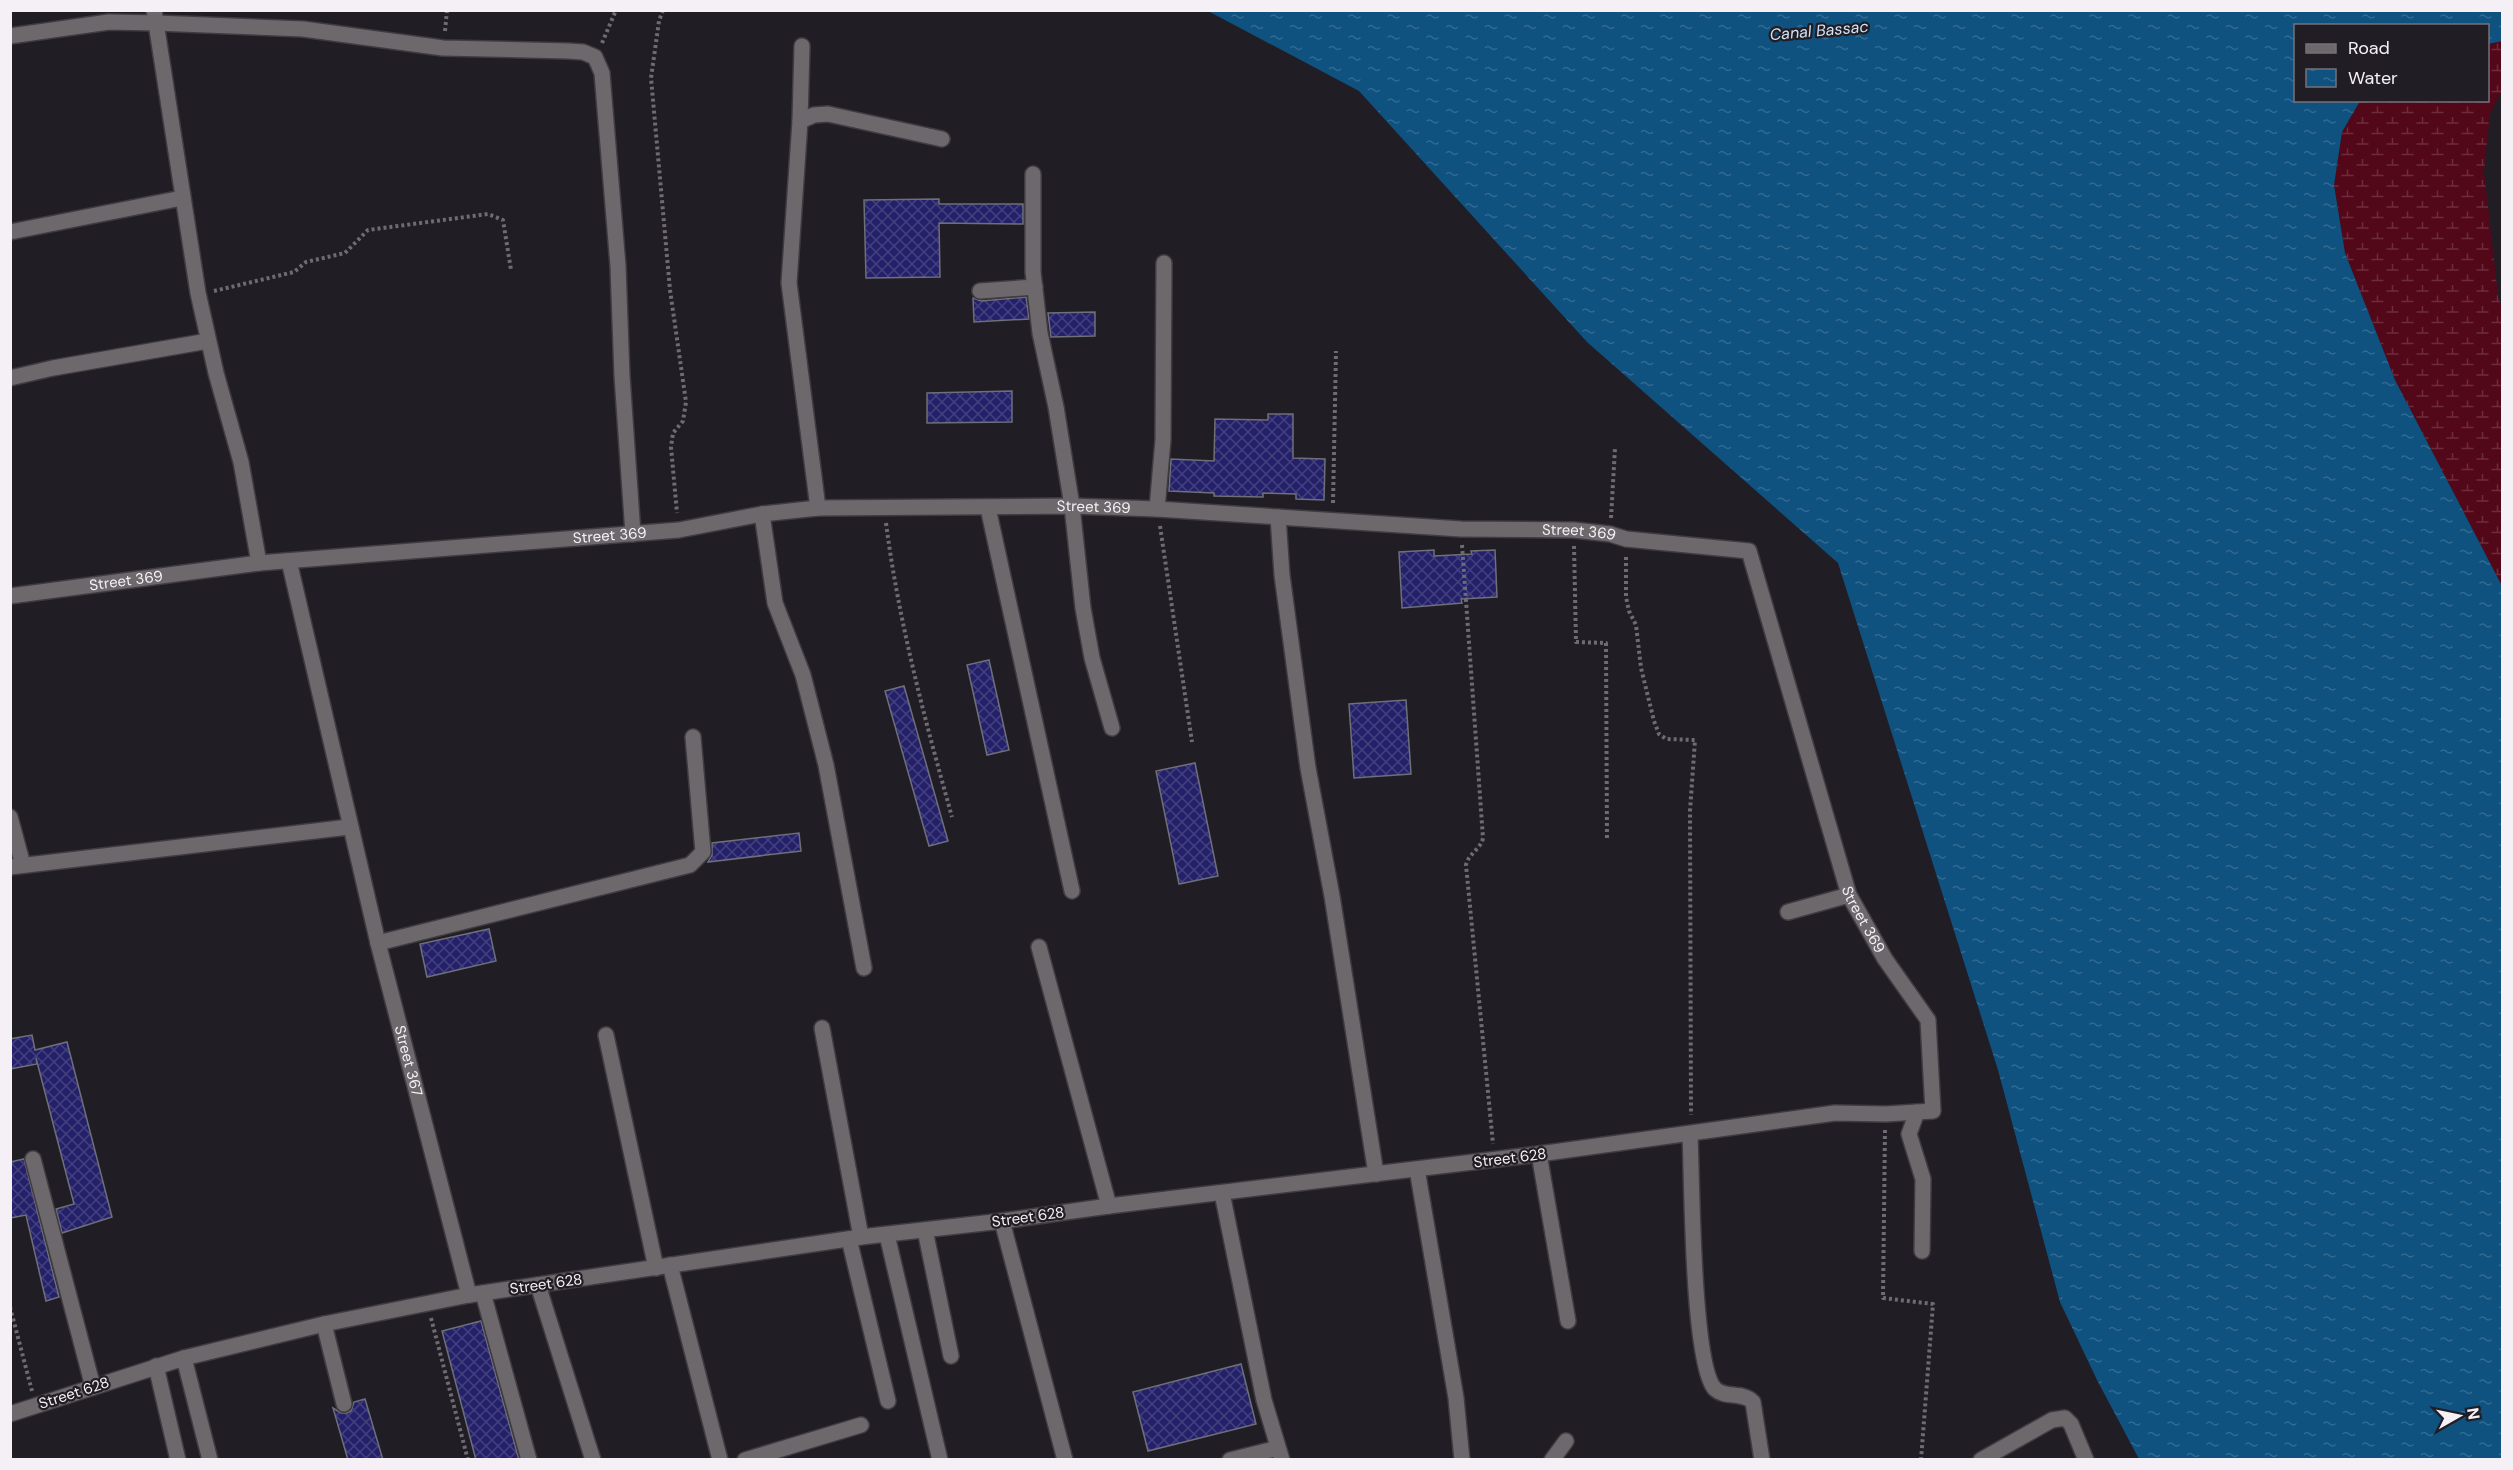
<svg xmlns="http://www.w3.org/2000/svg" width="2513" height="1470" font-family="'DM Sans',sans-serif">
	<style>
		.wetland { fill: url(#wetland-marsh) }
		.water { fill: url(#water-ripples) }
		.building { fill: url(#building-cross-hatch); stroke: #6d6f79; stroke-width: 1.5 }
		.lines { fill: none; stroke-linecap: round; stroke-linejoin: round }
		.minor-casing { stroke: #3f3b41; stroke-width: 18 }
		.path { stroke: #6f6b72; stroke-width: 4; stroke-dasharray: 3 3; stroke-linecap: butt }
		.minor { stroke: #6d686b; stroke-width: 15 }
		.labels { text-anchor: middle; stroke-width: 4.5; stroke-linejoin: round; paint-order: stroke }
		.street-label { font-size: 15px; fill: #f4f0f6; stroke: #211d24 }
		.water-label { font-size: 16px; font-style: italic; fill: #cfe1f2; stroke: #211d24 }
	</style>
	<defs>
		<pattern id="wetland-marsh" width="20" height="14" patternUnits="userSpaceOnUse" patternTransform="scale(1.5)"><rect width="20" height="14" fill="#520819"/><path d="M1 5h8M5 5V1M11 12h8M15 12V8" fill="none" stroke="#6c2c3b"/></pattern>
		<pattern id="water-ripples" width="26" height="14" patternUnits="userSpaceOnUse" patternTransform="scale(1.5)"><rect width="26" height="14" fill="#0f517f"/><path d="M2 4q2-2 4 0t4 0M15 11q2-2 4 0t4 0" fill="none" stroke="#336a92"/></pattern>
		<pattern id="building-cross-hatch" width="8" height="8" patternUnits="userSpaceOnUse" patternTransform="scale(1.5)"><rect width="8" height="8" fill="#242069"/><path d="M0 0l8 8M0 8l8-8" fill="none" stroke="#44417f"/></pattern>
	</defs>
	<rect width="100%" height="100%" fill="#211d24"/>
	<path class="wetland" d="M2502,41v49l-12,24 -6,57 14,125 4,13v277l-107,-206 -50,-127 -11,-68 8,-53 18,-31 128,-1v-56z"/>
	<path class="water" d="M1208,11h1294v30l-14,3v-18h-192v74l64,1 -18,31 -8,53 11,68 50,127 107,206v873h-363l-42,-79 -37,-78 -62,-232 -160,-507 -251,-221 -228,-251z"/>
	<g class="building">
		<path d="M939,199v5h84v20l-84,-1 1,54 -74,1 -2,-78z"/>
		<path d="M1026,297l3,22 -55,3 -1,-24 8,3z"/>
		<path d="M1095,312v24l-44,1 -3,-24z"/>
		<path d="M1012,391v31l-85,1v-30z"/>
		<path d="M1268,414h25v44l32,1 -1,41 -28,-1v-5l-33,-1v4l-49,-1v-3l-45,-2 2,-32 43,2 1,-42 53,1z"/>
		<path d="M1434,550v6l38,-2 -1,-3 24,-1 2,47 -36,2 1,4 -60,5 -3,-56z"/>
		<path d="M989,660l20,90 -22,5 -20,-90z"/>
		<path d="M904,686l44,155 -19,5 -44,-155z"/>
		<path d="M1406,700l5,74 -57,4 -5,-74z"/>
		<path d="M1195,763l23,113 -39,8 -23,-113z"/>
		<path d="M799,833l2,18 -93,11 4,-7v-12z"/>
		<path d="M489,929l7,32 -69,16 -7,-33z"/>
		<path d="M32,1035l3,15 32,-8 45,175 -50,16 -6,-24 18,-5 -38,-146 1,6 -27,5v-30z"/>
		<path d="M24,1159l35,138 -13,4 -20,-86 -16,3v-56z"/>
		<path d="M481,1321l38,139h-43l-34,-129z"/>
		<path d="M1241,1364l15,60 -108,27 -15,-59z"/>
		<path d="M365,1399l18,61h-35l-15,-52 8,5h6l4,-2 3,-9z"/>
	</g>
	<g class="lines">
		<defs>
			<g id="minor">
				<path d="M154,10l44,283 18,80 25,89 18,101"/>
				<path d="M10,36l99,-14 47,1 147,6 140,19 125,3 15,1 12,5 7,16 16,193 4,110 11,158"/>
				<path d="M802,46l-2,75 -11,162 29,225"/>
				<path d="M800,121l14,-6 14,-1 114,25"/>
				<path d="M1033,174v98l7,61 16,74 16,99 11,102 9,50 20,70"/>
				<path d="M10,232l172,-34"/>
				<path d="M980,291l55,-4"/>
				<path d="M10,378l43,-10 155,-27"/>
				<path d="M988,508l84,383"/>
				<path d="M1157,509l6,-69 1,-177"/>
				<path d="M762,514l13,89 28,72 23,90 38,203"/>
				<path d="M1278,517l4,58 26,193 24,128 44,278"/>
				<path id="s1" d="M289,561l89,382 91,352"/>
				<path id="s2" d="M10,596l249,-33 420,-33 83,-16 56,-6 254,-2 85,3 304,20 113,1 36,4 16,5 123,12 100,344 36,64 43,61 5,91 -47,3 -51,-1 -296,41 -430,52 -107,15 -141,16 -392,58 -145,29 -140,34 -174,56"/>
				<path d="M10,817l13,48"/>
				<path d="M10,867l339,-40"/>
				<path d="M1788,912l61,-17"/>
				<path d="M378,943l312,-78 13,-13 -10,-115"/>
				<path d="M1039,947l70,259"/>
				<path d="M822,1028l39,209"/>
				<path d="M606,1035l50,233"/>
				<path d="M1917,1112l-8,22 14,45 -1,72"/>
				<path d="M1690,1134c2,42 2,231 25,255 11,10 27,2 38,13l9,58"/>
				<path d="M1539,1154l29,167"/>
				<path d="M33,1159l60,228"/>
				<path d="M1417,1169l39,229 6,62"/>
				<path d="M1222,1193l42,207 18,60"/>
				<path d="M1002,1221l63,239"/>
				<path d="M925,1230l26,126"/>
				<path d="M887,1235l53,225"/>
				<path d="M849,1239l39,162"/>
				<path d="M670,1265l50,195"/>
				<path d="M538,1285l55,175"/>
				<path d="M483,1293l46,167"/>
				<path d="M324,1324l20,80"/>
				<path d="M184,1358l26,102"/>
				<path d="M156,1366l22,94"/>
				<path d="M745,1460l116,-35"/>
				<path d="M1230,1460l48,-12"/>
				<path d="M1552,1460l14,-19"/>
				<path d="M1981,1460l71,-40 13,-2 6,6 15,36"/>
			</g>
		</defs>
		<use href="#minor" class="minor-casing"/>
		<g class="path">
			<path d="M663,10l-4,11 -8,57 19,212 16,112 -3,19 -10,12 -2,14 6,66"/>
			<path d="M445,31l2,-21"/>
			<path d="M602,43l14,-33"/>
			<path d="M214,291l80,-19 12,-10 39,-9 23,-23 120,-16 15,6 8,50"/>
			<path d="M1333,503l3,-152"/>
			<path d="M1611,518l4,-70"/>
			<path d="M886,523c13,101 39,197 66,294"/>
			<path d="M1160,526l32,216"/>
			<path d="M1462,545l21,293c-2,11 -15,16 -17,27l27,279"/>
			<path d="M1574,546l2,96 30,1 1,198"/>
			<path d="M1626,557v40l3,14 7,14 5,43 13,53 5,13 7,5 29,1 -5,71 1,304"/>
			<path d="M1885,1130l-2,168 50,6 -12,156"/>
			<path d="M10,1307l22,84"/>
			<path d="M431,1318l37,142"/>
		</g>
		<use href="#minor" class="minor"/>
	</g>
	<g class="labels">
		<g class="street-label">
			<text dy="5" stroke="none"><textPath href="#s2" startOffset="1089">Street 369</textPath></text>
			<text dy="5" stroke="none"><textPath href="#s2" startOffset="1575">Street 369</textPath></text>
			<text dy="5" stroke="none"><textPath href="#s2" startOffset="603">Street 369</textPath></text>
			<text dy="5" stroke="none"><textPath href="#s2" startOffset="117">Street 369</textPath></text>
			<text dy="5" stroke="none"><textPath href="#s2" startOffset="2133">Street 369</textPath></text>
			<text dy="5" stroke="none"><textPath href="#s1" startOffset="514">Street 367</textPath></text>
			<text transform="translate(1510 1158) rotate(-7)" y="5">Street 628</text>
			<text transform="translate(1028 1217) rotate(-8)" y="5">Street 628</text>
			<text transform="translate(546 1284) rotate(-8)" y="5">Street 628</text>
			<text transform="translate(74 1393) rotate(-18)" y="5">Street 628</text>
		</g>
		<g class="water-label">
			<text transform="translate(1819 30) rotate(-5)" y="6">Canal Bassac</text>
		</g>
	</g>
	<rect width="2513" height="1470" fill="none" stroke="#f4f0f6" stroke-width="24"/>
	<rect x="2294" y="24" width="195" height="78" fill="#211d24" stroke="#757178" stroke-width="1.5"/>
	<rect x="2306" y="44" width="30" height="9" fill="#6d686b" stroke="#757178" stroke-width="1.5"/>
	<text x="2348" y="54" font-size="18" fill="#f4f0f6">Road</text>
	<rect x="2306" y="69" width="30" height="18" fill="url(#water-ripples)" stroke="#757178" stroke-width="1.5"/>
	<text x="2348" y="84" font-size="18" fill="#f4f0f6">Water</text>
	<g transform="translate(2459 1416) rotate(81)" stroke="#211d24" stroke-width="4.5" paint-order="stroke">
	<path d="M0-4.5L10 22L0 15L-10 22Z" fill="#f4f0f6"/>
	<text y="-9" font-size="16" font-weight="bold" text-anchor="middle" fill="#f4f0f6">N</text>
	</g>
</svg>
